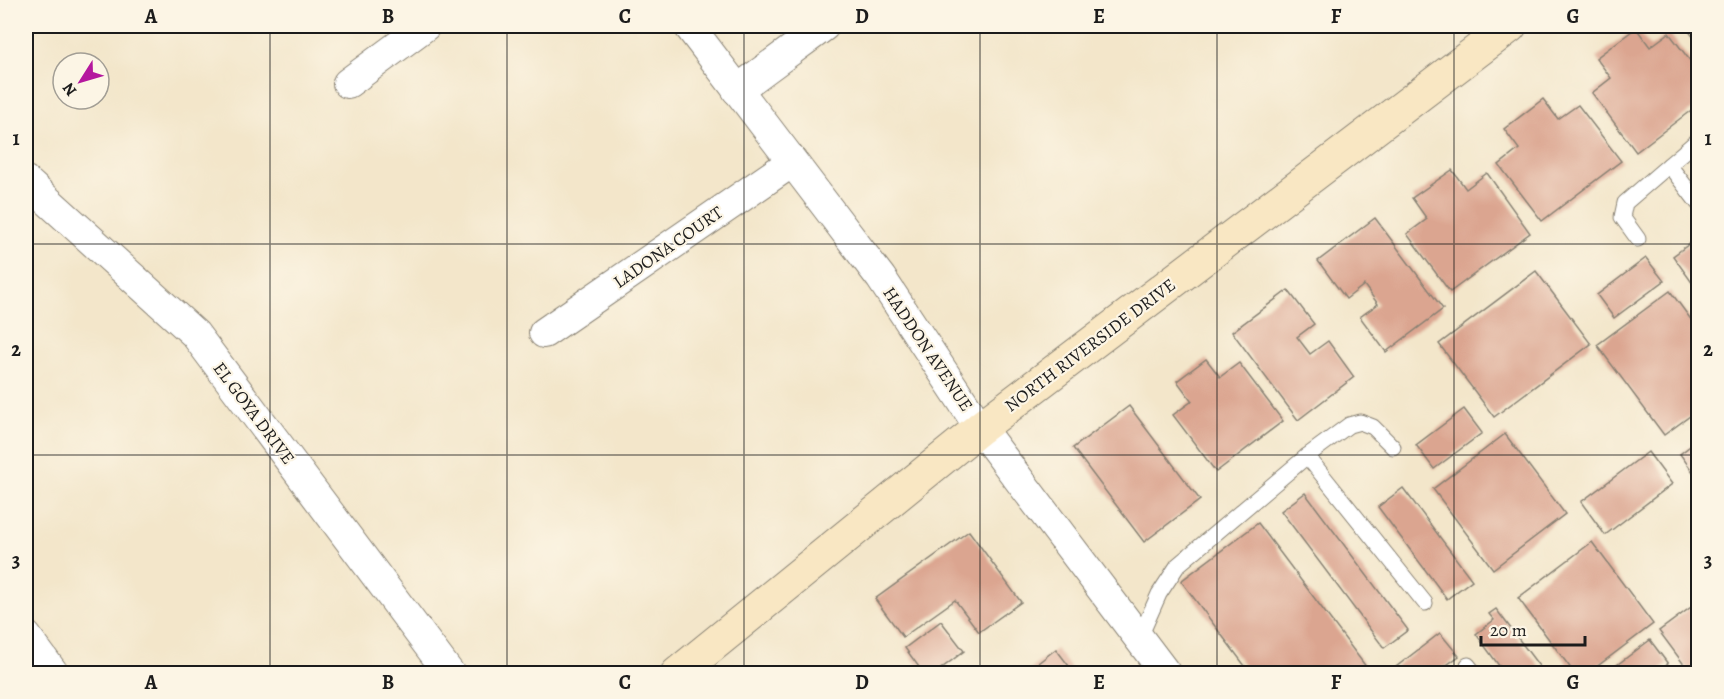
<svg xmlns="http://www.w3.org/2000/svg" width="1724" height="699" font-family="Alegreya,serif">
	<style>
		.building { fill: #dba590 }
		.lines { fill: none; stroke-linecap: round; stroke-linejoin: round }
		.lane-casing { stroke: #888173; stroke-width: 17 }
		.street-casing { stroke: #888173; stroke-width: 32 }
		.secondary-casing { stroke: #888173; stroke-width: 35 }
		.lane { stroke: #fff; stroke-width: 15 }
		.street { stroke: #fff; stroke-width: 30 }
		.secondary { stroke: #f9e7c3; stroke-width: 33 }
		.grid { fill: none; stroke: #1c1c1c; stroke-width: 1.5; stroke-opacity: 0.55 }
		.labels { text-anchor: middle; stroke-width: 4.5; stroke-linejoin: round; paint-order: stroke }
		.street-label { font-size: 18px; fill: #1c1c1c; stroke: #fcf5e5 }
		.neatline { fill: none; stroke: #1c1c1c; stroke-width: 2 }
		.grid-label { font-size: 20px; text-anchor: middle; font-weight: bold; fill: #1c1c1c }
	</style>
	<rect width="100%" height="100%" fill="#fcf5e5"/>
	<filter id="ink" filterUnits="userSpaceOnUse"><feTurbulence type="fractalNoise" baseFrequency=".0167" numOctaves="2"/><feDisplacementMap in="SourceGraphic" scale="12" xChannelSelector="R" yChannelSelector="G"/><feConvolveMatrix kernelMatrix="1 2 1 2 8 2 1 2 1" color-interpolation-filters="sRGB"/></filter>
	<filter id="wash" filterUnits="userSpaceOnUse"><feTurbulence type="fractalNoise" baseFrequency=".008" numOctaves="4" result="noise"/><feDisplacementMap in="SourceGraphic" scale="24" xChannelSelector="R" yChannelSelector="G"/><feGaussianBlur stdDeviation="1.35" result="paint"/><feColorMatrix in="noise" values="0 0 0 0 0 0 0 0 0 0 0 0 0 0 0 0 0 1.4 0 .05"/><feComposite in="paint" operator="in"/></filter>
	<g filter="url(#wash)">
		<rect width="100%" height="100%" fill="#f3e6ca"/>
		<g id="blocks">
			<g class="building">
				<path d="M1685,26h13v17z"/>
				<path d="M1636,28l14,19 19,-14 29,38v34l-62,47 -44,-59 19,-15 -15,-20z"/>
				<path d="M1543,99l15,20 20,-14 43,56 -79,60 -43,-56 20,-16 -15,-20z"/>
				<path d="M1452,170l14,19 21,-16 43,60 -80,59 -43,-58 20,-15 -15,-21z"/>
				<path d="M1375,218l68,91 -57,43 -26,-35 18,-13 -14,-19 -18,14 -28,-38z"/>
				<path d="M1696,239l2,3v49l-25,-35z"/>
				<path d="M1646,258l18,23 -50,37 -17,-23z"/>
				<path d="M1536,271l55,73 -97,73 -55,-73z"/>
				<path d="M1288,290l26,34 -17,13 13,17 18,-13 26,36 -56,43 -66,-88z"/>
				<path d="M1670,291l28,38v81l-34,25 -67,-90z"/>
				<path d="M1206,359l14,18 19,-14 44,58 -67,51 -43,-57 19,-14 -15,-20z"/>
				<path d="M1129,406l71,94 -56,42 -71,-94z"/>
				<path d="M1464,409l18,24 -48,36 -18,-24z"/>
				<path d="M1505,434l60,80 -72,55 -60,-80z"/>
				<path d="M1698,440v39l-18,-25z"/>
				<path d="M1648,452l24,32 -67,51 -24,-33z"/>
				<path d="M1403,488l69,92 -25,19 -69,-92z"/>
				<path d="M1305,493l103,137 -24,18 -103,-137z"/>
				<path d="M1258,523l112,149 -3,2h-116l-70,-93z"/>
				<path d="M969,531l52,71 -42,30 -24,-32 -52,37 -28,-38z"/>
				<path d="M1592,542l61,82 -66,50h-12l-57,-76z"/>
				<path d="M1698,602v72h-7l-32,-43z"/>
				<path d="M1496,609l49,65h-40l-29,-40 18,-14 -5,-6z"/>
				<path d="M941,621l23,30 -30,23h-10l-19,-26z"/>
				<path d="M1440,633l19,23 -19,14 3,4h-42l-5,-7z"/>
				<path d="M1650,640l18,24 -12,10h-51z"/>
				<path d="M1056,649l19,25h-51z"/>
			</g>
		</g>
	</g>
	<g filter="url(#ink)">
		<use href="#blocks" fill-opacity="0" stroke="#888173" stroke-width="1.5"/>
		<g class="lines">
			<defs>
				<g id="lane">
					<path d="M1669,165l29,38"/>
					<path d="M1638,239l-16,-22 3,-14 73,-63"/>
					<path d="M1307,456l118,147"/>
					<path d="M1139,639l20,-45 19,-29 129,-109 42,-31 11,-3 13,5 20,20"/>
					<path d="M1468,665l7,9"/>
				</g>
				<g id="street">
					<path d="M689,26l192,252 99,150 186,246"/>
					<path d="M348,83l77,-57"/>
					<path d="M737,90l87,-64"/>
					<path d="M26,181l169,153 255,340"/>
					<path d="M544,333l248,-171"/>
					<path d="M26,636l28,38"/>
				</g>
				<path id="secondary" d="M677,674l303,-246 530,-402"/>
			</defs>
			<use href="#lane" class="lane-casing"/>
			<use href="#street" class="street-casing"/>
			<use href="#secondary" class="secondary-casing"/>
			<use href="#lane" class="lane"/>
			<use href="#street" class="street"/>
			<use href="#secondary" class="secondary"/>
		</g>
	</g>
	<path class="grid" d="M270,26v648M507,26v648M744,26v648M980,26v648M1217,26v648M1454,26v648M26,244h1672M26,455h1672"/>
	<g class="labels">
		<g class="street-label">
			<text transform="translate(668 247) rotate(-35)" y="6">LADONA COURT</text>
			<text transform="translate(1090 345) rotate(-37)" y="6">NORTH RIVERSIDE DRIVE</text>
			<text transform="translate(928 349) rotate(56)" y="6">HADDON AVENUE</text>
			<text transform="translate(254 413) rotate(53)" y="6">EL GOYA DRIVE</text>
		</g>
	</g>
	<rect width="1724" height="699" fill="none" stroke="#fcf5e5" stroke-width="66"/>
	<g transform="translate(81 81) rotate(233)"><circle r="28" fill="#fcf5e5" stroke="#a29e95" stroke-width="1.5"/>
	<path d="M0-4.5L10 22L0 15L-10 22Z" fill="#b5179e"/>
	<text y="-9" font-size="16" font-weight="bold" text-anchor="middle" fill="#1c1c1c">N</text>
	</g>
	<path d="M1481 636v9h104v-9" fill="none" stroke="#1c1c1c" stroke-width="3"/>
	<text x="1490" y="636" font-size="18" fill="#1c1c1c" stroke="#fcf5e5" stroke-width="4.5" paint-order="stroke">20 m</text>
	<rect x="33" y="33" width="1658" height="633" class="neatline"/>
	<g class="grid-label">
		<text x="151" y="23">A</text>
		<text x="388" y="23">B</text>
		<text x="625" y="23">C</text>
		<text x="862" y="23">D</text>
		<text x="1099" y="23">E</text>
		<text x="1336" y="23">F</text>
		<text x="1573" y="23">G</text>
		<text x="16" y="145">1</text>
		<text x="1708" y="145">1</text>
		<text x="16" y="356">2</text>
		<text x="1708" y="356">2</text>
		<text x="16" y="567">3</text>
		<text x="1708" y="567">3</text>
		<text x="151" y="689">A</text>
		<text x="388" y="689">B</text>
		<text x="625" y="689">C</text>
		<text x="862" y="689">D</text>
		<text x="1099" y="689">E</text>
		<text x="1336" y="689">F</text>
		<text x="1573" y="689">G</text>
	</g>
</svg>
